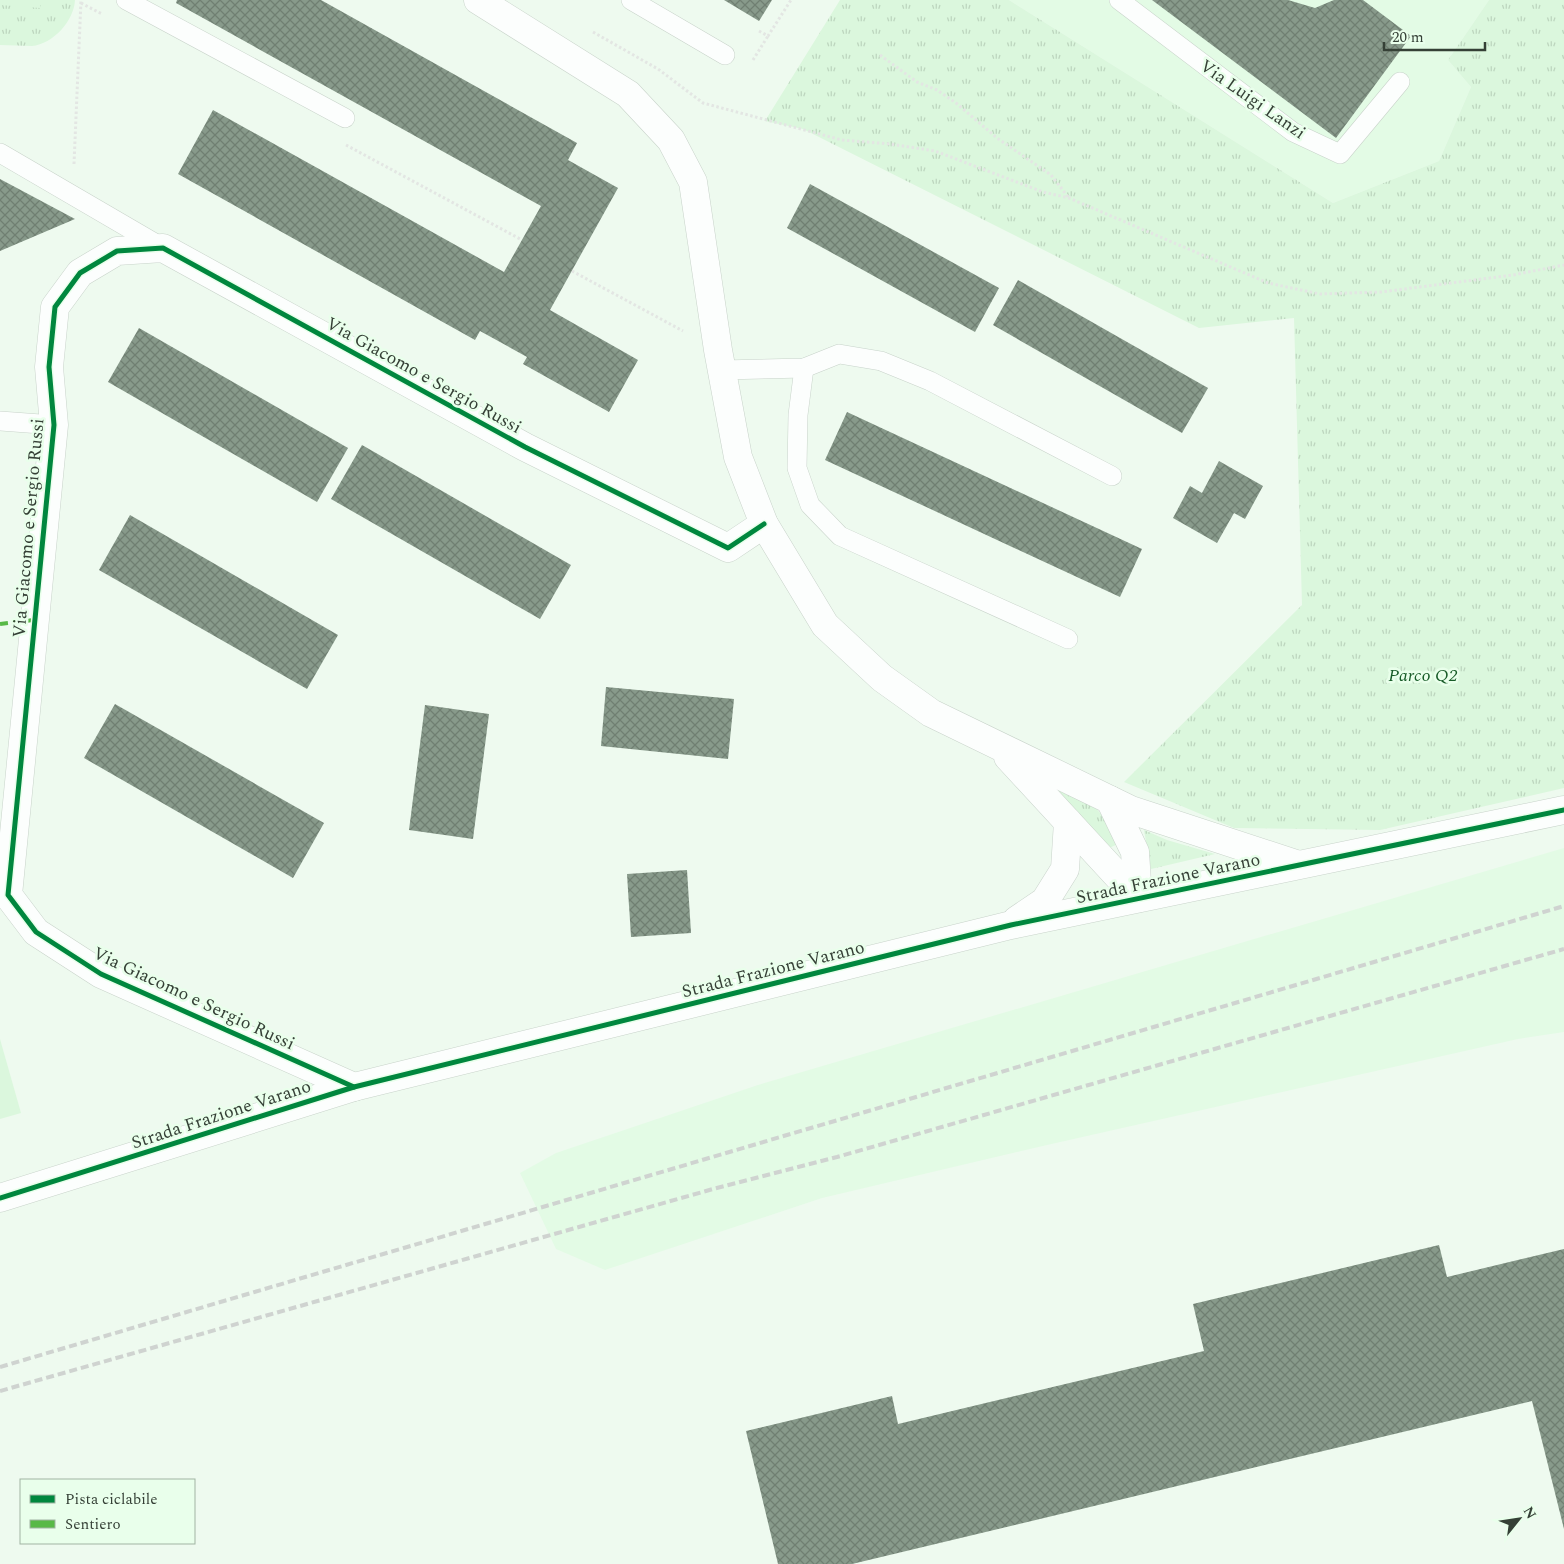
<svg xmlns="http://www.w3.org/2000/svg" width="1564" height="1564" font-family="Spectral,serif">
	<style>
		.built { fill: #e3fbe5 }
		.grass { fill: url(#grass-tufts) }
		.garden { fill: #dbf7dd }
		.building { fill: url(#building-cross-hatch) }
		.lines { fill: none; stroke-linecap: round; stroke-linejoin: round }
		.service-casing { stroke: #c8d3ca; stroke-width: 20 }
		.minor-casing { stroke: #c8d3ca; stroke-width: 29 }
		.path { stroke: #e3e6e3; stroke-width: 3; stroke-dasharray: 2.5 2.5; stroke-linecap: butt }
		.service { stroke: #fcfefd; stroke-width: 19 }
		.minor { stroke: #fcfefd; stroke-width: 28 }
		.rail { stroke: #cfd3d0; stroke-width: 4; stroke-dasharray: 8 4; stroke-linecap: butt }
		.quiet { stroke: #58b947; stroke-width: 4; stroke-dasharray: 8 4; stroke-linecap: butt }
		.cycleway-casing { stroke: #e9ffeb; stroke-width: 8 }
		.cycleway { stroke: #00873e; stroke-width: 5 }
		.labels { text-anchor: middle; stroke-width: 5; stroke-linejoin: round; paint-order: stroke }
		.street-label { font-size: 18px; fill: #354036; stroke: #e9ffeb }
		.park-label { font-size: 18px; font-style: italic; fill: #185c28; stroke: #e9ffeb }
	</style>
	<defs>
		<pattern id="grass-tufts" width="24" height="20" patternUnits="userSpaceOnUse" patternTransform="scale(1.25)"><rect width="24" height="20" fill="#dbf7dd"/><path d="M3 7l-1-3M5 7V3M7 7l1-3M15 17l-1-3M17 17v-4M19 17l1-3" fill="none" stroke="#bdd5be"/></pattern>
		<pattern id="building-cross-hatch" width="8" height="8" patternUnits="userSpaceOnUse" patternTransform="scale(1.25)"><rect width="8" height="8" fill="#889a8b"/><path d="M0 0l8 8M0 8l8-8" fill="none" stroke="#707f72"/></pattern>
	</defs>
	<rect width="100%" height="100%" fill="#eefaef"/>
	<g class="built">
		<path d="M1009,0h480l-41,60 23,27 -32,74 -106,42z"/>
		<path d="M1564,848v184l-46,7 -471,106 -225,53 -217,72 -49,-21 -36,-76 36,-20 202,-68z"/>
	</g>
	<g class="grass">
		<path d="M0,0h75c-1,21 -22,44 -43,46 -10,0 -22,-1 -32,-1z"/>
		<path d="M840,0h169l324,203 106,-42 32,-74 -23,-27 41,-60h75v788l-184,42 -146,-2 -110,-46 178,-177 -8,-287 -95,10 -396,-199 -38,-8z"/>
		<path d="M1042,779l53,28 14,17 9,20 -9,4z"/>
		<path d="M1144,830l23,10 48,14 -64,15z"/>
	</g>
	<g class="garden">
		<path d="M0,0h40v8l-40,-3z"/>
		<path d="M0,1039l21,74 -21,6z"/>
	</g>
	<g class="building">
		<path d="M177,0h144l256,143 -9,17 50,28 -68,122 88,50 -29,52 -86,-48 4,-7 -47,-26 -5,9 -297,-166 35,-64 291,162 37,-66 -365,-203z"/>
		<path d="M724,0h48l-13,21z"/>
		<path d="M1152,0h136l27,8 19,-8h29l48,36 -75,102z"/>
		<path d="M0,179l75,40 -75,32z"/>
		<path d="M810,184l189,104 -24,44 -188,-104z"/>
		<path d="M1018,280l190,108 -26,45 -189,-108z"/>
		<path d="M139,328l209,120 -31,54 -209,-120z"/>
		<path d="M847,412l295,137 -22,48 -295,-137z"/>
		<path d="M362,445l209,120 -31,54 -209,-120z"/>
		<path d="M1219,461l44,25 -18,33 -11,-6 -17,30 -44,-25 17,-32 12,7z"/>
		<path d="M130,515l208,120 -31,54 -208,-119z"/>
		<path d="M606,687l128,12 -6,60 -127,-13z"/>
		<path d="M115,704l209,119 -31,55 -209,-120z"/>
		<path d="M425,705l64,9 -16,125 -64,-9z"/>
		<path d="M687,870l4,63 -60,4 -4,-63z"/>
		<path d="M1439,1245l8,32 117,-28v280l-32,-128 -680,163h-74l-32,-133 146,-35 6,28 306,-73 -11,-47z"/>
	</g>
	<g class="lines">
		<defs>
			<g id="service">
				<path d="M126,0l219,118"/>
				<path d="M631,0l94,55"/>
				<path d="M1119,0l174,132 47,22 60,-72"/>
				<path d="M0,153l163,95"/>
				<path d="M804,368l-6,47 -1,53 13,37 30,31 228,103"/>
				<path d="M722,370l82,-2 35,-14 42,7 49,20 182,95"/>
				<path d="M0,421l54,4"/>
			</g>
			<g id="minor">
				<path d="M478,0l150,94 43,46 22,42 25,168 20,107 26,67 61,101 57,53 49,35 200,97 165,54"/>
				<path d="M1008,757l130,141"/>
				<path d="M1110,800l25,52 3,46"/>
				<path d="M1017,920l28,-19 20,-32 3,-47"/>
				<path d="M354,1087l-253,-113 -65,-42 -28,-37 46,-470 -5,-58 6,-60 25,-34 37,-22 46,-3 362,199 203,101 36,-24"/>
				<path d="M0,1198l354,-111 657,-162 553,-115"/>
			</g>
		</defs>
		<use href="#service" class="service-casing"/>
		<use href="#minor" class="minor-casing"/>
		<g class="path">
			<path d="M81,3l21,11"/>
			<path d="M759,31l9,5 23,-36"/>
			<path d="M593,32l65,37 45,34 139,37 48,4 45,7 108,41 26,6 199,85 52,11 61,-2 132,-17 51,-10"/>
			<path d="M880,55l37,27 20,8 19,13 41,35 54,37 18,23"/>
			<path d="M753,60l15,-24"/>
			<path d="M346,145l176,95"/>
			<path d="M74,164l7,-164"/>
			<path d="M572,271l111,60"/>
		</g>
		<use href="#service" class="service"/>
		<use href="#minor" class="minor"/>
		<g class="rail">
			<path d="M0,1367l1564,-461"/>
			<path d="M0,1391l713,-202 124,-32 727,-208"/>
		</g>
		<path class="quiet" d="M0,624l33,-4"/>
		<defs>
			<g id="cycleway">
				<path d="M354,1087l-253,-113 -65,-42 -28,-37 46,-470 -5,-58 6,-60 25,-34 37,-22 46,-3 362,199 203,101 36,-24"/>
				<path d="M0,1198l354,-111 657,-162 553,-115"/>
			</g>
		</defs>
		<use href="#cycleway" class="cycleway-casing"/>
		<use href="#cycleway" class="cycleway"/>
	</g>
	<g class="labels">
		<g class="street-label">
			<text transform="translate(1253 99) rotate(35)" y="6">Via Luigi Lanzi</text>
			<text transform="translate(424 375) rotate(29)" y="6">Via Giacomo e Sergio Russi</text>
			<text transform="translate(28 528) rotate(-85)" y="6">Via Giacomo e Sergio Russi</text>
			<text transform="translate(1168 878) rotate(-12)" y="6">Strada Frazione Varano</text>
			<text transform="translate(773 969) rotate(-14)" y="6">Strada Frazione Varano</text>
			<text transform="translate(194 998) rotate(25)" y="6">Via Giacomo e Sergio Russi</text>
			<text transform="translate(221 1114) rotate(-18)" y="6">Strada Frazione Varano</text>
		</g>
		<g class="park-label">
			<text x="1423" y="681">Parco Q2</text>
		</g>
	</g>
	<rect x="20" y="1479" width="175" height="65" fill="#e9ffeb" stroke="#a1b3a3"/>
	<rect x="30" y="1495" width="25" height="8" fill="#00873e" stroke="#a1b3a3"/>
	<text x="65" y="1504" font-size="15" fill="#354036">Pista ciclabile</text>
	<rect x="30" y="1520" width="25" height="8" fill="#58b947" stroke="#a1b3a3"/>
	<text x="65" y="1529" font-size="15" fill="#354036">Sentiero</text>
	<g transform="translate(1519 1519) rotate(60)" stroke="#e9ffeb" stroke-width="4" paint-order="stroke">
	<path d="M0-4L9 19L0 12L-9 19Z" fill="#354036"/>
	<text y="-8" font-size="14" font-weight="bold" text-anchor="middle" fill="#354036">N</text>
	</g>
	<path d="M1384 42v8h101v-8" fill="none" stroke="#354036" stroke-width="2.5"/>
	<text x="1392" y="42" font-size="15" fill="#354036" stroke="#e9ffeb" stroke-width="4" paint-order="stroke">20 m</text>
</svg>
